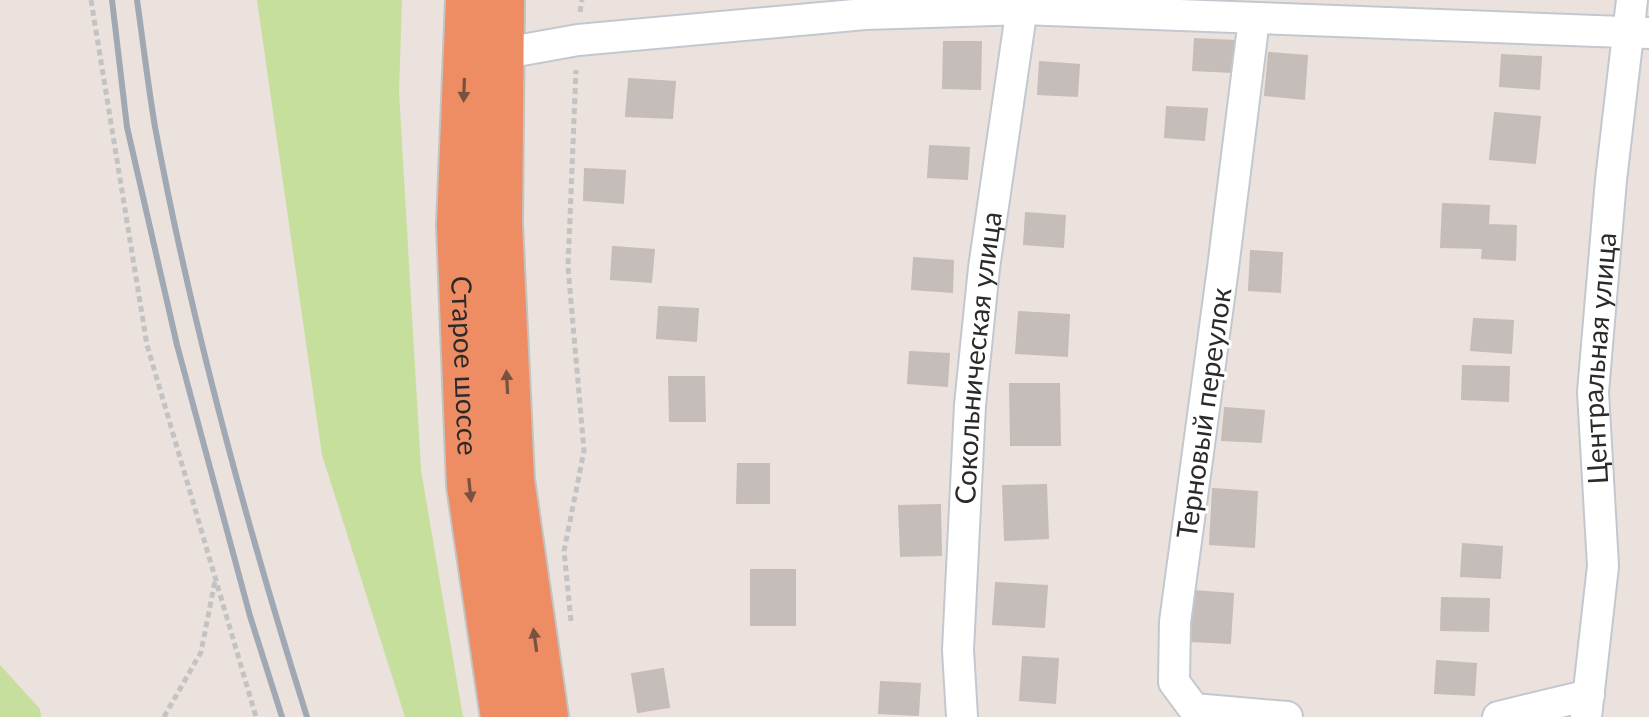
<svg xmlns="http://www.w3.org/2000/svg" width="1649" height="717" font-family="Lato,sans-serif">
	<style>
		.green { fill: #c7df9d }
		.building { fill: #c4bdb9; stroke: #c7bcb7; stroke-width: 2 }
		.lines { fill: none; stroke-linecap: round; stroke-linejoin: round }
		.minor-casing { stroke: #c2c8d0; stroke-width: 34 }
		.trunk-casing { stroke: #c3c3c3; stroke-width: 48 }
		.path { stroke: #c3c3c3; stroke-width: 5; stroke-dasharray: 6 4; stroke-linecap: butt }
		.minor { stroke: #fff; stroke-width: 30 }
		.trunk { stroke: #ee8c63; stroke-width: 44 }
		.rail { stroke: #a0a9b3; stroke-width: 6 }
		.oneway { fill: #785141 }
		.labels { text-anchor: middle; stroke-width: 6; stroke-linejoin: round; paint-order: stroke }
		.street-label { font-size: 28px; fill: #2a2a2a; stroke: #fff }
	</style>
	<rect width="100%" height="100%" fill="#ebe1dd"/>
	<g class="green">
		<path d="M257,0h145l-3,92 22,378 42,247h-58l-83,-262z"/>
		<path d="M0,665l40,44 1,8h-41z"/>
	</g>
	<g class="building">
		<path d="M1195,39l39,2 -2,31 -39,-2z"/>
		<path d="M944,42h37l-1,47 -37,-1z"/>
		<path d="M1269,53l38,3 -3,43 -39,-4z"/>
		<path d="M1502,55l39,2 -2,32 -39,-3z"/>
		<path d="M1040,62l39,3 -2,31 -39,-2z"/>
		<path d="M629,79l46,3 -3,36 -46,-2z"/>
		<path d="M1167,107l40,2 -3,31 -39,-3z"/>
		<path d="M1495,113l45,4 -5,46 -45,-4z"/>
		<path d="M930,146l39,2 -2,31 -39,-2z"/>
		<path d="M585,169l40,2 -2,32 -39,-3z"/>
		<path d="M1443,204l46,2 -1,19 28,1 -1,34 -33,-2 1,-10 -42,-1z"/>
		<path d="M1026,213l39,3 -2,31 -39,-3z"/>
		<path d="M613,247l41,3 -3,32 -40,-3z"/>
		<path d="M1251,251l31,2 -2,39 -31,-2z"/>
		<path d="M914,258l39,3 -1,31 -40,-3z"/>
		<path d="M659,307l39,2 -2,32 -39,-3z"/>
		<path d="M1019,312l50,3 -2,41 -51,-3z"/>
		<path d="M1474,319l39,2 -2,32 -40,-3z"/>
		<path d="M910,352l39,2 -2,32 -39,-3z"/>
		<path d="M1463,366l46,1 -1,34 -46,-2z"/>
		<path d="M669,377h35l1,44h-35z"/>
		<path d="M1010,384h49l1,61h-49z"/>
		<path d="M1225,408l39,3 -3,31 -39,-2z"/>
		<path d="M738,464h31v39h-32z"/>
		<path d="M1046,485l2,53 -43,2 -2,-54z"/>
		<path d="M1213,489l44,3 -3,55 -44,-3z"/>
		<path d="M940,505l1,50 -40,1 -2,-50z"/>
		<path d="M1463,544l39,3 -2,31 -39,-2z"/>
		<rect x="751" y="570" width="44" height="55"/>
		<path d="M996,583l51,3 -3,41 -51,-3z"/>
		<path d="M1193,591l40,3 -3,49 -40,-2z"/>
		<path d="M1442,598l47,1 -1,32 -47,-1z"/>
		<path d="M1023,657l35,2 -3,44 -35,-3z"/>
		<path d="M1437,661l39,3 -2,31 -39,-2z"/>
		<path d="M663,669l6,38 -31,5 -6,-38z"/>
		<path d="M881,682l39,2 -2,31 -39,-2z"/>
	</g>
	<g class="lines">
		<defs>
			<g id="minor">
				<path d="M1254,19l-31,249 -48,354 -1,60 20,27 93,8"/>
				<path d="M500,54l78,-14 287,-26 157,-5 627,24"/>
				<path id="s1" d="M962,717l-4,-67 12,-245 14,-137 39,-268"/>
				<path d="M1498,717l91,-22"/>
				<path id="s2" d="M1586,717l17,-151 -10,-174 18,-212 21,-180"/>
			</g>
			<g id="trunk">
				<path id="s3" d="M468,0l-9,225 10,260 34,232"/>
				<path d="M502,0l-2,224 12,256 34,237"/>
			</g>
		</defs>
		<use href="#minor" class="minor-casing"/>
		<use href="#trunk" class="trunk-casing"/>
		<g class="path">
			<path d="M91,0l56,345 109,372"/>
			<path d="M580,12l2,-12"/>
			<path d="M571,621l-7,-70 20,-100 -16,-184 8,-197"/>
			<path d="M164,717l37,-65 14,-71"/>
		</g>
		<use href="#minor" class="minor"/>
		<use href="#trunk" class="trunk"/>
		<g class="rail">
			<path d="M112,0l15,127 50,218 73,271 32,101"/>
			<path d="M137,0c6,42 11,85 18,127 37,199 91,396 152,590"/>
		</g>
	</g>
	<defs><path id="oneway-solid" d="M-6-.8H1V-3.2L6.5 0L1 3.2V.8H-6Z" transform="scale(2)"/></defs>
	<g class="oneway">
		<use href="#oneway-solid" transform="translate(464 90) rotate(92)"/>
		<use href="#oneway-solid" transform="translate(507 382) rotate(-93)"/>
		<use href="#oneway-solid" transform="translate(470 490) rotate(84)"/>
		<use href="#oneway-solid" transform="translate(535 640) rotate(-98)"/>
	</g>
	<g class="labels">
		<g class="street-label">
			<text dy="10" stroke="none"><textPath href="#s1" startOffset="360">Сокольническая улица</textPath></text>
			<text dy="10" stroke="none"><textPath href="#s2" startOffset="360">Центральная улица</textPath></text>
			<text dy="10" stroke="none"><textPath href="#s3" startOffset="366">Старое шоссе</textPath></text>
			<text transform="translate(1204 413) rotate(-82)" y="10">Терновый переулок</text>
		</g>
	</g>
</svg>
